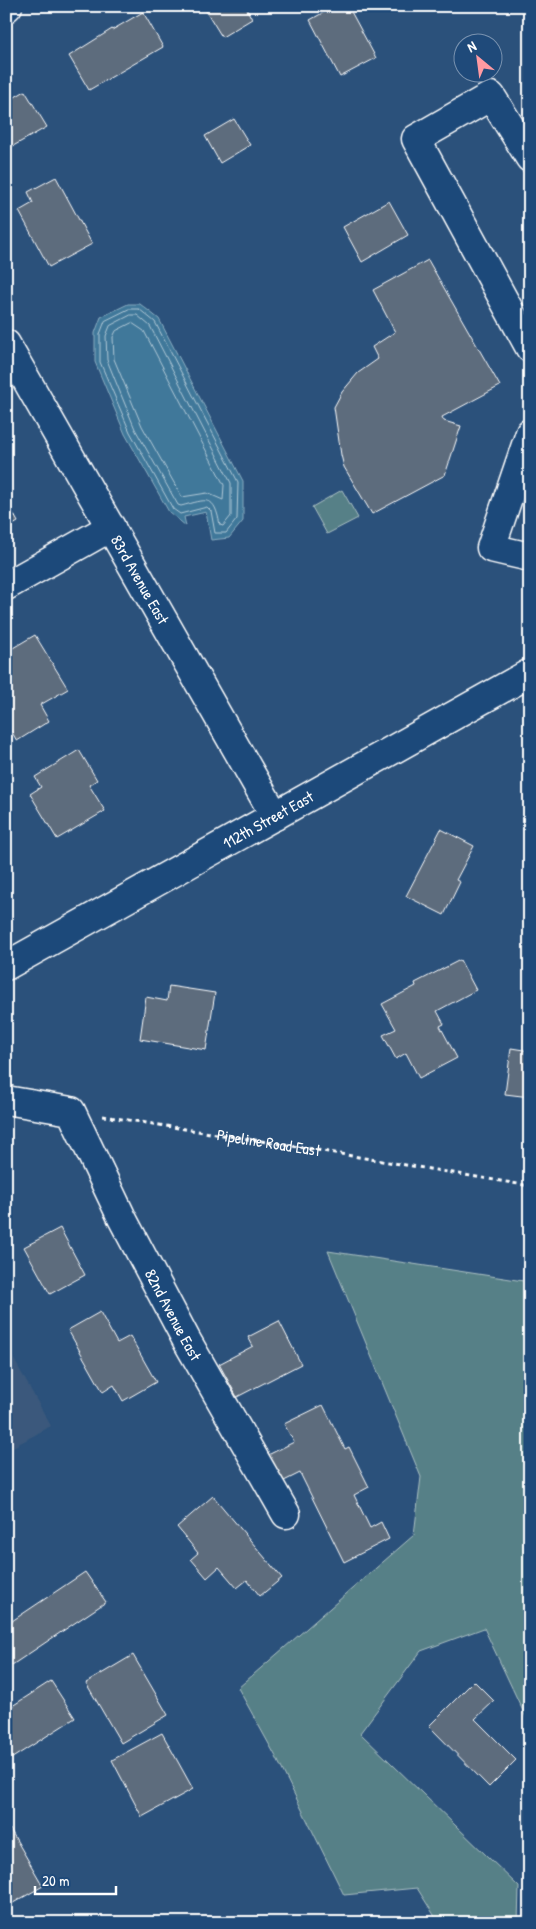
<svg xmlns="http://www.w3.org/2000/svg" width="536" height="1929" font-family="'Patrick Hand',sans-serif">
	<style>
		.built { fill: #3a597c }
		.green { fill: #578087; stroke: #abc0c3 }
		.water { fill: #3f789a; stroke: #8caec2 }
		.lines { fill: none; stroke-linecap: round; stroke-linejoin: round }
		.shore { stroke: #b2c9d7; stroke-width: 1 }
		.building { fill: #5d6c7d; stroke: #fff }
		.minor-casing { stroke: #fff; stroke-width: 31 }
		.major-casing { stroke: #fff; stroke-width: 31 }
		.path { stroke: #fff; stroke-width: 3; stroke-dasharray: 4 4; stroke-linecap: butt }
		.minor { stroke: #1f4a7a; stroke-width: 28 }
		.major { stroke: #1f4a7a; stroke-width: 28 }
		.labels { text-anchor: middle; stroke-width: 5; stroke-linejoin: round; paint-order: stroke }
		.street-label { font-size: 16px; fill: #fff; stroke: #1f4a7a }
	</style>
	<rect width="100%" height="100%" fill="#2b517b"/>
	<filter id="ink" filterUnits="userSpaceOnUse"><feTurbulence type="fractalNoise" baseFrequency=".02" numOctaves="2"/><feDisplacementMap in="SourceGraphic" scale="10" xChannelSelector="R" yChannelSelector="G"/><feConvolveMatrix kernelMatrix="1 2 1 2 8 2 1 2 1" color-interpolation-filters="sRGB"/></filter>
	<g filter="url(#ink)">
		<path class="built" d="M6,1345l45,81 -45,25z"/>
		<g class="green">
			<path d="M342,490l16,28 -31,16 -15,-27z"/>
			<path d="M328,1251l202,31v444l-46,-98 -63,23 -61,82 159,154 -1,36h-79l-22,-35 -73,7 -69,-140 -37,-67 176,-153 7,-58z"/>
		</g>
		<path class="water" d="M128,304h12l19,15 84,162v40l-14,17 -18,2 -5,-28 -22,5 2,9 -17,-14 -44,-78 -30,-72v-29l6,-16z"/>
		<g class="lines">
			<g class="shore">
				<path d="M129,309h10l16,13 83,160 -1,37 -11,14h-11l-4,-22 -4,-4 -27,7 -7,-5 -43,-77 -30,-70v-28l5,-13z"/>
				<path d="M131,315h6l13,11 81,157v33l-8,10 -3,-1c-6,-31 -12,-26 -39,-19l-3,-1 -43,-76 -28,-69 -1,-24 4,-10z"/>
				<path d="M132,323l12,8 80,154 -1,15 -16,-7 -25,4 -40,-71 -28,-67 -1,-22 3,-6z"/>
			</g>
		</g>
		<g class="building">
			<path d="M203,6h42l7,13 -30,18z"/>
			<path d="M335,6h13l28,52 -36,19 -30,-57z"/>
			<path d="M143,12l20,35 -74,43 -20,-34 43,-27v1z"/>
			<path d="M25,91l22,36 -41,23v-52l2,-1 2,3z"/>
			<path d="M234,119l16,26 -30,18 -15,-27z"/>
			<path d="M56,177l36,67 -43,23 -30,-56 14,-8 -5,-11z"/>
			<path d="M389,201l19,34 -46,27 -19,-35z"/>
			<path d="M428,260l72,126 -58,31 2,4 17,5 -16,49 -73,39 -28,-47 -3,-12 -7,-48 8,-15 16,-19 20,-14 -6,-12 23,-15 -22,-42z"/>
			<path d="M6,500l12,22 -12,7z"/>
			<path d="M35,635l33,54 -28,16 9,16 -32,20 -11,-19v-50l4,-2 -4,-7v-11z"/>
			<path d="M79,750l18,30 -8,5 16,26 -48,28 -27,-45 11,-7 -6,-10z"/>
			<path d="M441,829l33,17 -18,34 4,2 -16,33 -38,-19z"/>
			<path d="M460,960l16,30 -39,21 7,13 -4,2 17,32 -38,20 -13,-25 -10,6 -13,-24 13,-6 -14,-25 34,-18 -1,-3z"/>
			<path d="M169,986l46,7 -9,57 -66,-11 6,-42 21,4z"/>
			<path d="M511,1048l19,3v46l-25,-3z"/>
			<path d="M60,1228l25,47 -35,19 -26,-47z"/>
			<path d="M100,1312l17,31 13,-7 26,46 -33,19 -9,-16 -11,7 -35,-62z"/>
			<path d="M279,1321l22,43 -64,33 -18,-33 34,-18 -5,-9z"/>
			<path d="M323,1405l22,44 4,-2 20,40 -15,8 16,33 11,-6 8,17 -45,23 -44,-89 -18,9 -14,-27 26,-13 -10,-18z"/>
			<path d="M213,1496l69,82 -22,18 -13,-16 -10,8 -18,-21 -12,11 -16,-19 7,-6 -21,-26z"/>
			<path d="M85,1572l21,30 -100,67v-44z"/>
			<path d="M133,1655l35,60 -47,28 -35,-60z"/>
			<path d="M51,1681l24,37 -69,44v-52z"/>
			<path d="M474,1681l20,20 -19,18 41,41 -27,27 -60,-61z"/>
			<path d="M162,1733l31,56 -51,28 -30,-57z"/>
			<path d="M10,1829l33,57 -37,21v-75z"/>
		</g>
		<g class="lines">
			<defs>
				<g id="minor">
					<path d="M6,8l2,-2"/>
					<path d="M530,158l-39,-62 -75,43 114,209"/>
					<path id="s2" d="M6,344l269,472"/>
					<path d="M530,433l-39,115 39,9"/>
					<path d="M6,586l105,-59"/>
					<path id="s3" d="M6,1100l65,11 51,107 65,123 99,173"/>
				</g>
				<g id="major">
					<path id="s4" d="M6,966l524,-293"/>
				</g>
			</defs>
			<use href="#minor" class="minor-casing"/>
			<use href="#major" class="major-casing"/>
			<path class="path" id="s1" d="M103,1116l208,33 219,37"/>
			<use href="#minor" class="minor"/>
			<use href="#major" class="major"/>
		</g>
	</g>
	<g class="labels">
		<g class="street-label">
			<text dy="6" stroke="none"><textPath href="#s2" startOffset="271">83rd Avenue East</textPath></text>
			<text dy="6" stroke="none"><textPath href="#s4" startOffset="300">112th Street East</textPath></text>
			<text dy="6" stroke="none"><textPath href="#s1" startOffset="168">Pipeline Road East</textPath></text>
			<text dy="6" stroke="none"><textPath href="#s3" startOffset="294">82nd Avenue East</textPath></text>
		</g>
	</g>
	<rect width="536" height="1929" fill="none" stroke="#1f4a7a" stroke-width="25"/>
	<rect x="12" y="12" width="511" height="1904" fill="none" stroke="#fff" stroke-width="2" filter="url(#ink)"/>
	<g transform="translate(478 58) rotate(331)"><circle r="24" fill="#1f4a7a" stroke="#7992af"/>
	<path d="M0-4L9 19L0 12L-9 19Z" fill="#ff9aa2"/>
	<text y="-8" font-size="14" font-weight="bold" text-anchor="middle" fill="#ffffff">N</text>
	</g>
	<path d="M35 1886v8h81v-8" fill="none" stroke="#ffffff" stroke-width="2.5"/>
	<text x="42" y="1886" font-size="15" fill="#ffffff" stroke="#1f4a7a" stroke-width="4" paint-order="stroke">20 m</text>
</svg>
